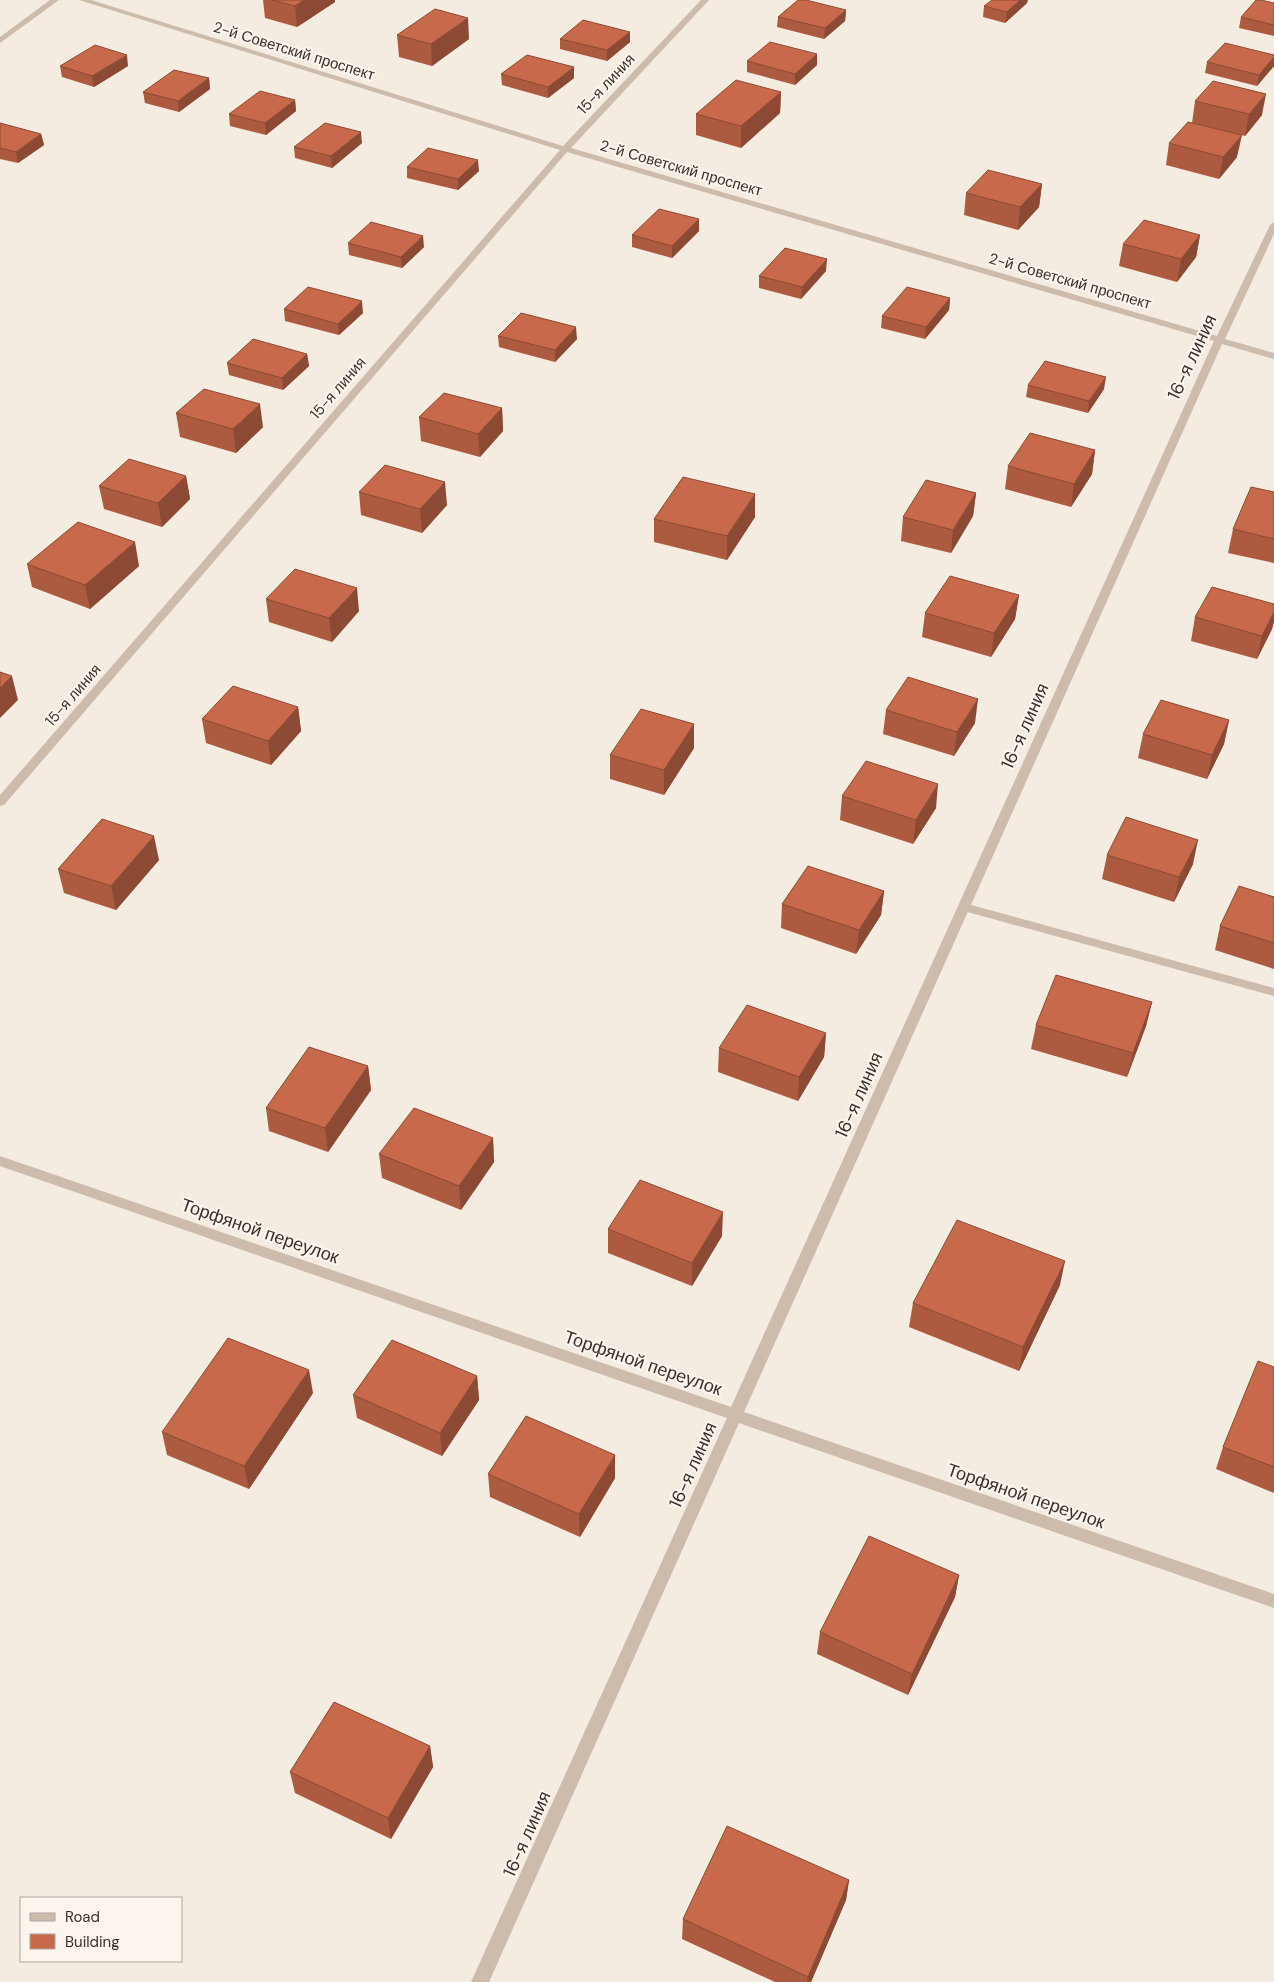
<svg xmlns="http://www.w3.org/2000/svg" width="1274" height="1982" font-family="'DM Sans',sans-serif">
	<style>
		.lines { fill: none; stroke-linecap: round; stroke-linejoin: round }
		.lane { fill: #cdbbac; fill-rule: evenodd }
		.street { fill: #cdbbac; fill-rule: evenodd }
		.wall { fill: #ac5a40 }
		.shaded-wall { fill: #8c4a34 }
		.building { fill: #c8694b; stroke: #8c4a34 }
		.labels { text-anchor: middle; stroke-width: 4.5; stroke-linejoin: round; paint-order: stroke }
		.far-street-label { font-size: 15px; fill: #3b302b; stroke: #fbf5ee }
		.street-label { font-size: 18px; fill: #3b302b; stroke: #fbf5ee }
	</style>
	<rect width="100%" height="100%" fill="#f4ebe1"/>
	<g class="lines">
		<path class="lane" d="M964,903l310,85v8l-314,-86 -2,-3 2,-3z"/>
		<g class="street">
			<path d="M50,0h9l-59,43v-6z"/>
			<path d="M79,0h12l472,146 138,-146h8l-138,148 646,188 53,-111 4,-3v12l-49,105 49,14v6l-52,-15 -478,1068 530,182v14l-535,-185 -250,559h-18l256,-564 -727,-252v-10l731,251 483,-1066 -647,-189 -563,653 -4,1v-11l560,-645z"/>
		</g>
	</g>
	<g class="wall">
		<path d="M263,0h72v2l-38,25 -32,-9z"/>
		<path d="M1027,3l-22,20 -22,-6 1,-11z"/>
		<path d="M1274,3v33l-35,-8 2,-11z"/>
		<path d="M846,10l-1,11 -21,18 -47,-12 1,-10z"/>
		<path d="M630,32v10l-23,19 -47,-12v-10z"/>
		<path d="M397,35l72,4 -37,27 -33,-9z"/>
		<path d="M1274,55v11l-17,20 -52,-13 2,-11z"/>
		<path d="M747,61l70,4 -22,20 -48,-13z"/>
		<path d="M60,66h68l-34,21 -32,-10z"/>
		<path d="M501,74l73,4 -26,20 -46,-13z"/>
		<path d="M209,78l1,11 -31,23 -34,-9 -2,-11z"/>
		<path d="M781,92l-1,21 -39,35 -45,-13v-21z"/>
		<path d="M295,100l1,11 -30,24 -36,-9 -1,-12z"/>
		<path d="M1195,101l67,14 -17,21 -53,-13z"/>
		<path d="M0,123l41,11 3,11 -26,18 -18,-4z"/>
		<path d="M362,143l-30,25 -37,-10 -1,-11z"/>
		<path d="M1169,143l68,14 -18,22 -53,-14z"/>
		<path d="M407,167l72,4 -21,19 -51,-12z"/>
		<path d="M1042,184l-3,23 -21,23 -54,-15 2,-22z"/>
		<path d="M699,219v12l-27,27 -40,-11v-12z"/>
		<path d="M1200,235l-4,22 -19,25 -58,-16 4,-22z"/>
		<path d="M348,243l76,4 -22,21 -53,-13z"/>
		<path d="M826,271l-25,28 -42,-11v-12z"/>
		<path d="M950,298l-1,12 -24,29 -44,-11 1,-12z"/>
		<path d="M284,309l79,4 -24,22 -54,-14z"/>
		<path d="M498,336l79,3 -22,23 -56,-15z"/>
		<path d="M307,354l2,12 -26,24 -54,-15 -2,-12z"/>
		<path d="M1028,385l76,4 -16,24 -62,-16z"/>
		<path d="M502,408l1,23 -23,26 -59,-16 -2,-24z"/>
		<path d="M176,413l87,14 -27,26 -56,-16z"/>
		<path d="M1095,450l-3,24 -21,33 -66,-18 3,-23z"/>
		<path d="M186,476l4,23 -28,28 -58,-18 -5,-23z"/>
		<path d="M359,492l88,13 -25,28 -61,-18z"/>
		<path d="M1274,492v71l-46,-10 5,-24z"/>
		<path d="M976,493l-3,23 -22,37 -50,-12 2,-24z"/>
		<path d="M755,517l-28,43 -73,-18v-23z"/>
		<path d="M27,564l112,2 -49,43 -58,-22z"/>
		<path d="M1019,595l-4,24 -24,38 -69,-20 3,-24z"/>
		<path d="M266,599l93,12 -27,31 -63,-20z"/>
		<path d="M1274,604v17l-2,8 -15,30 -66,-18 4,-24z"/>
		<path d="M298,707l3,24 -30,34 -65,-22 -4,-24z"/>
		<path d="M886,710l89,13 -21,33 -71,-22z"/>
		<path d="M1229,720l-5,24 -17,35 -69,-21 5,-24z"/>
		<path d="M694,748l-30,47 -54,-16v-24z"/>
		<path d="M842,796l94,12 -23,36 -73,-24z"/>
		<path d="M1107,855l86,9 -19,38 -72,-23z"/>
		<path d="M159,860l-43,50 -52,-17 -6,-24z"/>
		<path d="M884,891l-3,24 -25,39 -75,-26 1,-24z"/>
		<path d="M1274,897v72l-59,-19 5,-24z"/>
		<path d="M1152,1002l-6,24 -19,51 -96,-28 5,-24z"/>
		<path d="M826,1033l-2,24 -26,44 -80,-29 1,-24z"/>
		<path d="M368,1066l3,24 -43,62 -59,-21 -3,-23z"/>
		<path d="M493,1138l1,24 -33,48 -79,-32 -3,-24z"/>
		<path d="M608,1229l114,7 -30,50 -84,-33z"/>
		<path d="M1060,1285l-41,86 -110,-44 4,-24z"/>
		<path d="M1274,1367v126l-58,-24 7,-22z"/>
		<path d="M477,1376l2,24 -37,56 -85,-38 -4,-23z"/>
		<path d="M313,1393l-64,96 -82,-34 -5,-23z"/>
		<path d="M488,1474l127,4 -35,59 -90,-40z"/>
		<path d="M959,1575l-4,22 -47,98 -91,-41 3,-22z"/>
		<path d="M430,1746l3,21 -42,72 -96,-46 -5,-21z"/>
		<path d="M849,1880l-3,20 -35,82h-36l-93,-43 1,-20z"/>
	</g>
	<g class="shaded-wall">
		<path d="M304,0h31v2l-38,25 -2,-21z"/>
		<path d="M1020,0h8l-1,3 -22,20 2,-11z"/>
		<path d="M846,10l-1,11 -21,18 1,-11z"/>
		<path d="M468,18l1,21 -37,27 -1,-22z"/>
		<path d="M630,32v10l-23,19v-11z"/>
		<path d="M817,54v11l-22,20v-11z"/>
		<path d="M127,55l1,11 -34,21 -2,-11z"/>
		<path d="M1274,57v9l-17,20 2,-11z"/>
		<path d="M574,67v11l-26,20v-11z"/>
		<path d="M209,78l1,11 -31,23 -1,-11z"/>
		<path d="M781,92l-1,21 -39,35v-22z"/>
		<path d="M1266,94l-4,21 -17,21 4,-22z"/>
		<path d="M295,100l1,11 -30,24 -1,-12z"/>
		<path d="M361,132l1,11 -30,25 -1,-12z"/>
		<path d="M41,134l3,11 -26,18 -2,-11z"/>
		<path d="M1242,135l-5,22 -18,22 4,-22z"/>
		<path d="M478,160l1,11 -21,19v-11z"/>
		<path d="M1042,184l-3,23 -21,23 2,-23z"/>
		<path d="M699,219v12l-27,27v-12z"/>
		<path d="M1200,235l-4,22 -19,25 4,-23z"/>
		<path d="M423,236l1,11 -22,21 -1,-11z"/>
		<path d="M827,259l-1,12 -25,28 1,-12z"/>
		<path d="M950,298l-1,12 -24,29 1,-12z"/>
		<path d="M362,301l1,12 -24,22 -1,-11z"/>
		<path d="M576,327l1,12 -22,23v-12z"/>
		<path d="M307,354l2,12 -26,24 -1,-12z"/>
		<path d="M1106,377l-2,12 -16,24 1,-12z"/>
		<path d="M260,404l3,23 -27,26 -3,-24z"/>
		<path d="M502,408l1,23 -23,26 -2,-23z"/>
		<path d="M1095,450l-3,24 -21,33 3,-23z"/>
		<path d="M186,476l4,23 -28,28 -4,-24z"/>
		<path d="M445,482l2,23 -25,28 -2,-24z"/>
		<path d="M976,493l-3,23 -22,37 2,-23z"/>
		<path d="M755,494v23l-28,43v-24z"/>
		<path d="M135,542l4,24 -49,43 -5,-24z"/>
		<path d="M357,588l2,23 -27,31 -3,-24z"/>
		<path d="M1019,595l-4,24 -24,38 3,-24z"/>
		<path d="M1274,612v9l-2,8 -15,30 5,-23z"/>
		<path d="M12,676l6,24 -18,18v-30z"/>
		<path d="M978,699l-3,24 -21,33 3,-24z"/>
		<path d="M298,707l3,24 -30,34 -3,-24z"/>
		<path d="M1229,720l-5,24 -17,35 5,-24z"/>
		<path d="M694,724v24l-30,47v-25z"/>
		<path d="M938,784l-2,24 -23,36 3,-24z"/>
		<path d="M154,836l5,24 -43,50 -5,-24z"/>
		<path d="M1198,840l-5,24 -19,38 5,-25z"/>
		<path d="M884,891l-3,24 -25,39 3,-24z"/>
		<path d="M1152,1002l-6,24 -19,51 6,-24z"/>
		<path d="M826,1033l-2,24 -26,44 1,-24z"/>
		<path d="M368,1066l3,24 -43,62 -3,-24z"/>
		<path d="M493,1138l1,24 -33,48 -2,-24z"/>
		<path d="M723,1212l-1,24 -30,50v-23z"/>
		<path d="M1065,1261l-5,24 -41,86 4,-24z"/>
		<path d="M309,1370l4,23 -64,96 -5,-23z"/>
		<path d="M477,1376l2,24 -37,56 -2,-23z"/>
		<path d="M615,1455v23l-35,59 -1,-23z"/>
		<path d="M959,1575l-4,22 -47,98 4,-21z"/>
		<path d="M430,1746l3,21 -42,72 -3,-21z"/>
		<path d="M849,1880l-3,20 -35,82h-4l1,-5z"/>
	</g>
	<g class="building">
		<path d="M272,0h32l-9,6z"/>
		<path d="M798,0h8l40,10 -21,18 -47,-11z"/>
		<path d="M992,0h28l-13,12 -23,-6z"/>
		<path d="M1256,0h5l13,3v22l-33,-8z"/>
		<path d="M435,9l33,9 -37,26 -34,-9z"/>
		<path d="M583,20l47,12 -23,18 -47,-11z"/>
		<path d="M770,42l47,12 -22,20 -48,-13z"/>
		<path d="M1225,43l49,12v2l-15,18 -52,-13z"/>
		<path d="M95,45l32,10 -35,21 -32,-10z"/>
		<path d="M527,55l47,12 -26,20 -47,-13z"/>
		<path d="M174,70l35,8 -31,23 -35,-9z"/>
		<path d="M736,80l45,12 -40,34 -45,-12z"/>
		<path d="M1213,81l53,13 -17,20 -54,-13z"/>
		<path d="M260,91l35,9 -30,23 -36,-9z"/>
		<path d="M1188,122l54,13 -19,22 -54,-14z"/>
		<path d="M0,123l41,11 -25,18 -16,-4z"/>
		<path d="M325,123l36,9 -30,24 -37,-9z"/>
		<path d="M428,148l50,12 -20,19 -51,-12z"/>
		<path d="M988,170l54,14 -22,23 -54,-14z"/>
		<path d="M659,209l40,10 -27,27 -40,-11z"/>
		<path d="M1144,220l56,15 -19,24 -58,-15z"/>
		<path d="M371,222l52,14 -22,21 -53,-14z"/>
		<path d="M785,248l42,11 -25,28 -43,-11z"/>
		<path d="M308,287l54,14 -24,23 -54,-15z"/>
		<path d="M907,287l43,11 -24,29 -44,-11z"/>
		<path d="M521,313l55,14 -21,23 -57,-14z"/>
		<path d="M253,339l54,15 -25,24 -55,-15z"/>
		<path d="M1045,361l61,16 -17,24 -61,-16z"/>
		<path d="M204,389l56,15 -27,25 -57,-16z"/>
		<path d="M444,393l58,15 -24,26 -59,-17z"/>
		<path d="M1030,433l65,17 -21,34 -66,-18z"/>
		<path d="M129,459l57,17 -28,27 -59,-17z"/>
		<path d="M385,465l60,17 -25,27 -61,-17z"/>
		<path d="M683,477l72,17 -28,42 -73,-17z"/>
		<path d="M926,480l50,13 -23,37 -50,-13z"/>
		<path d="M1251,487l23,5v47l-41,-10z"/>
		<path d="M78,522l57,20 -50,43 -58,-21z"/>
		<path d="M295,569l62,19 -28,30 -63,-19z"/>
		<path d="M950,576l69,19 -25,38 -69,-20z"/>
		<path d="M1212,587l62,17v8l-12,24 -67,-19z"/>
		<path d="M0,672l12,4 -12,12z"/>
		<path d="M908,677l70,22 -21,33 -71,-22z"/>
		<path d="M233,686l65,21 -30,34 -66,-22z"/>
		<path d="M1161,700l68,20 -17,35 -69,-21z"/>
		<path d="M641,709l53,15 -30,46 -54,-15z"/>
		<path d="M866,761l72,23 -22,36 -74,-24z"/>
		<path d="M1126,817l72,23 -19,37 -72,-22z"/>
		<path d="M102,819l52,17 -43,50 -53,-17z"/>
		<path d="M808,866l76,25 -25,39 -77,-26z"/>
		<path d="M1239,886l35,11v46l-54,-17z"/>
		<path d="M1056,975l96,27 -19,51 -97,-28z"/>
		<path d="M747,1005l79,28 -27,44 -80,-29z"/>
		<path d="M309,1047l59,19 -43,62 -59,-20z"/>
		<path d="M414,1108l79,30 -34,48 -80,-32z"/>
		<path d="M640,1180l83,32 -31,51 -84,-34z"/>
		<path d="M957,1220l108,41 -42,86 -110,-44z"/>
		<path d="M228,1338l81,32 -65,96 -82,-34z"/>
		<path d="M392,1340l85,36 -37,57 -87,-38z"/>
		<path d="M1258,1361l16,6v100l-51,-20z"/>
		<path d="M526,1416l89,39 -36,59 -91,-40z"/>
		<path d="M869,1536l90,39 -47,99 -92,-42z"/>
		<path d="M334,1702l96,44 -42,72 -98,-46z"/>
		<path d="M727,1826l122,54 -41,97 -125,-58z"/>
	</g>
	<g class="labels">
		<g class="far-street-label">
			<text transform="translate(294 51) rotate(17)" y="5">2-й Советский проспект</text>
			<text transform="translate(606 84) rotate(-47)" y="5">15-я линия</text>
			<text transform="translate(681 168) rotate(16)" y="5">2-й Советский проспект</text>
			<text transform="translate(1070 281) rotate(16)" y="5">2-й Советский проспект</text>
			<text transform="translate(338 388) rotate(-49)" y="5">15-я линия</text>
			<text transform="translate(73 695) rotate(-49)" y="5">15-я линия</text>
		</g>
		<g class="street-label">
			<text transform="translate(1192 357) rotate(-65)" y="6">16-я линия</text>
			<text transform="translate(1025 726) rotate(-66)" y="6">16-я линия</text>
			<text transform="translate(859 1095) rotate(-66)" y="6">16-я линия</text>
			<text transform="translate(260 1231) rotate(19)" y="6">Торфяной переулок</text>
			<text transform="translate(643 1363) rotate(19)" y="6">Торфяной переулок</text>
			<text transform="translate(693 1465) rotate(-66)" y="6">16-я линия</text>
			<text transform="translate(1026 1496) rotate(19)" y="6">Торфяной переулок</text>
			<text transform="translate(527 1834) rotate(-66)" y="6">16-я линия</text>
		</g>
	</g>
	<rect x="20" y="1897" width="162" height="65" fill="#fbf5ee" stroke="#aea6a0"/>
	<rect x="30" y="1913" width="25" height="8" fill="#cdbbac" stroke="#aea6a0"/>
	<text x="65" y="1922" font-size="15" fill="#3b302b">Road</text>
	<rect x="30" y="1934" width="25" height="15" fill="#c8694b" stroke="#aea6a0"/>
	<text x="65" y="1947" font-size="15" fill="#3b302b">Building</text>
</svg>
